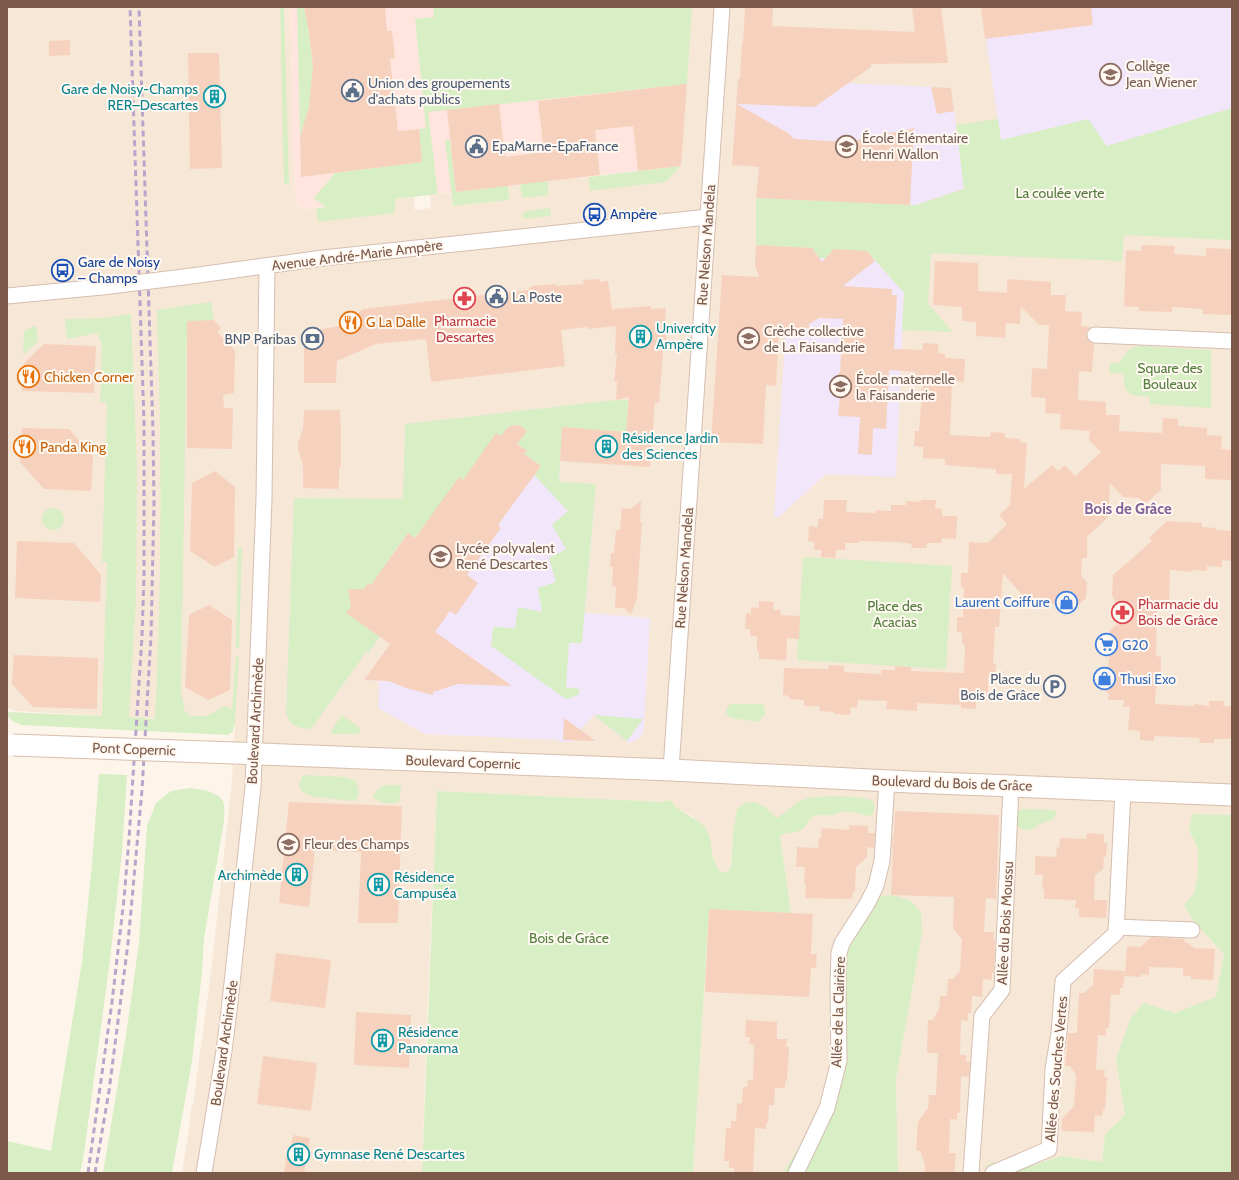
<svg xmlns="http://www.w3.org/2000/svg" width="1239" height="1180" font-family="Cabin,sans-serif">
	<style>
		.residential { fill: #f7e7d7 }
		.commercial { fill: #ffe5dd }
		.education { fill: #f2e6fb }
		.green { fill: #d8eec5 }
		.building { fill: #f6d2be }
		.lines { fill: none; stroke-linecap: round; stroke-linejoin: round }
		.street-casing { stroke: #d5beb0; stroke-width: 17 }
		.secondary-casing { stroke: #d8beac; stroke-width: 23 }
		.street { stroke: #fff; stroke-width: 15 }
		.secondary { stroke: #fff; stroke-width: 21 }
		.rail { stroke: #b8a5cb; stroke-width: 3; stroke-dasharray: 6 4; stroke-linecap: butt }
		.street-bridge-casing { stroke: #d5beb0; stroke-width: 17; stroke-linecap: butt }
		.secondary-bridge-casing { stroke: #d8beac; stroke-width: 23; stroke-linecap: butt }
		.street-bridge { stroke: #fff; stroke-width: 15 }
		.secondary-bridge { stroke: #fff; stroke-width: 21 }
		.labels { text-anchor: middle; stroke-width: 4; stroke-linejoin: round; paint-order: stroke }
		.education-label { font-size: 14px; fill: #785e54; stroke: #fff9f2; text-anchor: start }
		.service-label { font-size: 14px; fill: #4e5e75; stroke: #fff9f2; text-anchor: start }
		.culture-label { font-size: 14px; fill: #0d838f; stroke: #fff9f2; text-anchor: start }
		.park-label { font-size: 14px; fill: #537d3d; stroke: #fff9f2 }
		.transit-label { font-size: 14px; fill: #164399; stroke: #fff9f2; text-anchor: start }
		.street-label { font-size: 14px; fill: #7d5949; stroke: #fff9f2 }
		.health-label { font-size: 14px; fill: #be3a42; stroke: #fff9f2 }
		.food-label { font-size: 14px; fill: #c56008; stroke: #fff9f2; text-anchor: start }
		.shop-label { font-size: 14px; fill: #366cbe; stroke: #fff9f2; text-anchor: start }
		.neighbourhood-label { font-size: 15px; font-weight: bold; fill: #836298; stroke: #fff9f2 }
	</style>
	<rect width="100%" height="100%" fill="#fef5ea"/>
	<path class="residential" d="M7,7h283l5,194 9,8 12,-1 2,13 77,-9 -1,-13 20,-2 1,13 16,-2 -1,-13 21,-2 2,13 56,-6 -1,-14 12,-2 2,14 27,-3 -2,-14 8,-1 34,-3 1,13 75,-8 16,-16 11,-159h540v808l-40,-1 -3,16 9,19v25l-4,19 -9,12 9,17 30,32 -8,44 -41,15 -31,-10 -28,56 9,56 -20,19 -3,28 -41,-6 -43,14 -31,3h-89l-2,-94 26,-145 -92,161 -47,78h-90l16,-264 82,3 -14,-94 -39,-9 -5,24 -2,34 -5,5h-5l-5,-5 -9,-37 -15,-14 -14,-6 -6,-9 -4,-1 -4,2 -227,-11 -11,257 -4,125h-240l9,-57 -1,-1 2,-11h1l18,-131 21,-192 3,-58 -220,-12 -8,-3z"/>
	<path class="commercial" d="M290,7h402l-11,159 -377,43 -9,-8z"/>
	<g class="education">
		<path d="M981,7h251v101l-125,38 -106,-6z"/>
		<path d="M738,78l213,10 13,100 -48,17 -160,-7 3,-31 -27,-2z"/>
		<path d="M812,248l6,7 16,-6 33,2 37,42 -8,184 -70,-3 -47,43h-5l14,-227z"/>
		<path d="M564,406l-5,76 37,2 -11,129 65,5 -6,111 -3,7 -5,4 -7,3 -35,-28 -14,15 17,12 -26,-2v2h-12v-2l-134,-6 -47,-26 1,-27 -15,-1 26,-36 -10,-7 -11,15 -2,-1 -56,78 -11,-1 -6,-3 -5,-5 -3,-7 8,-215 109,1 2,-75z"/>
	</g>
	<g class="green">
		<path d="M280,7h4l5,177h-5z"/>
		<path d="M297,7h6l3,7 7,52 -4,41 -9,30z"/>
		<path d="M433,7h259l-5,77 -259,28 10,82 -43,5v14l-77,9 -2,-14 10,-1 -12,-9 21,-25 87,-11 -3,-33 7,-1 -11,-109 19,-2z"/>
		<path d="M1232,108v132l-108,-5 -2,26 -191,-8 -3,51 25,28 -51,-2 2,-37 -37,-42 -39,7h-11v-3l-5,-7 -56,-3v-47l160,7 48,-16 -8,-64 42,-6 3,21 87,-21 19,27z"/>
		<path d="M445,140h5l6,52 52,-6 1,14 -56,6z"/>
		<path d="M681,166l-16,16 -75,9 -1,-14z"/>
		<path d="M547,181l2,14 -27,3 -2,-14z"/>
		<path d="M550,208l1,8 -28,3v-7z"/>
		<path d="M211,302l3,18 -27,2 -6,370 4,20 4,1v3h18l18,-10 7,3 4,-53 3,1 -4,66 -2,8 -5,4 -207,-10 -10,-5 -4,-5v-3l95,4 5,-154h-5l5,-159 -7,-1 2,-56 -4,-13 -31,6 -2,-20 39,-1 27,-4 6,155 -1,130 -7,118 26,2c7,-136 7,-273 2,-409z"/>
		<path d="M36,326l2,15 -15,14 1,-23 7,-5z"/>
		<path d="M1138,346l73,4v58l-62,-4 1,-7 -19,-2 -6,-7 -2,-15h-14l1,-10h9c8,-9 6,-14 19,-17z"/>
		<path d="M617,400h11l-2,32 -64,-5 -3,55 37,2 -14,159h-13l-3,44 14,2 -2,6 -11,4 -3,-1 -73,-52 2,-19 22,1 3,-21 24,5 -4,-24 18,-6 -7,-24 17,-9 -14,-24 16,-14 -34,-36 7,-9 -17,-12 3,-3 -10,-7 8,-11 -4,-7 -7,-1 -7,3 -88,113 -11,-8 -23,32 10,7 -14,20 -13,-9 -4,6h-16l3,18 -4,6 33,24 -11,15 -2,-1 -56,78c-13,-1 -20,-2 -25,-16l8,-215 109,1 2,-75z"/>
		<circle cx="53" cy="519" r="11"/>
		<path d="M238,547l4,1 -3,100h-3z"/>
		<path d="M803,557l149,9 -6,103 -149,-9z"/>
		<path d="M733,704h28l3,1 1,8 -6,9 -28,-4 -5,-5 1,-5 2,-3z"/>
		<path d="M342,715l18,13 -1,6h-27v-5z"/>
		<path d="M594,715l49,4 -16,22z"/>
		<path d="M99,774l28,1 -5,77 -12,108 -26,193 -4,20h-73v-32l44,10 31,-189 10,-98z"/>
		<path d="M303,775l41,2 12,4c3,7 4,11 1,18l-4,2 -43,-5 -9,-5 -2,-7z"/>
		<path d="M386,785h14l1,4 -2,13c-10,3 -18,2 -26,-5 2,-7 6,-9 13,-12z"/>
		<path d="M190,788c10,2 32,3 34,17 1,5 0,11 0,16l-20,117 -2,35 -10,88 -20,112h-69l23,-138 13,-92 8,-117 9,-23 15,-12z"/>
		<path d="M437,791l227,11 4,-2 4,1c7,15 28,15 35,30 6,13 3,30 14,41h5l5,-5 2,-34 4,-24c3,-1 6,-5 8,-6 13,-5 24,8 32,15 8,-5 15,-13 23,-17 15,-7 56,-5 72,-1l3,6 -2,8 -4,2c-9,-2 -19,-6 -28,-4 -3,0 -6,3 -9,3 -7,1 -15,-2 -21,3 -4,4 -5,9 -10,12 -8,4 -14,1 -21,6l11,77 -82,-4 -16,264h-271z"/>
		<path d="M1022,809l33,1 1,3 -2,6 -15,5 -8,6 -11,-1 -3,-5v-13z"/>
		<path d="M1192,814l40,1v358h-245l-1,-7 7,-4 25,8 43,-14 41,6 3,-28 20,-19 -9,-56 15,-41 13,-15 31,10 41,-16 8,-43 -30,-32 -10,-17 10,-12 4,-19v-25l-9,-19z"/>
		<path d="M891,895l20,6 10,11 1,22 -26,145 2,94h-115l47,-78 9,-142 28,-49 13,-8z"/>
	</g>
	<g class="building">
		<path d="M304,7h81l2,24h5l3,27 -5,1 8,72 21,-2 3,33 -121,15 -1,-40 9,-30 4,-41 -4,-34z"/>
		<path d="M745,7h28l-1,19 143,6 -3,-25h29l7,56 -77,1v3l-55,39 -4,1 -75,-3 51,29 6,6 53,3 67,-14 -4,77 -154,-7 3,-31 -27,-2 6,-87 2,1 2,-36 1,-1z"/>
		<path d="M981,7h110l2,18 -108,14z"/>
		<path d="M70,40v15l-21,1v-15z"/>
		<path d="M188,53h31l3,115 -32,1z"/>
		<path d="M687,84l-6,82 -43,5 -5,-45 -38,4 5,45 -144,17 -9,-82 52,-6 6,53 39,-5 -6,-51z"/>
		<path d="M931,87l20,1 3,23 -17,3z"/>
		<path d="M756,245l56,3 10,14 12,-13 33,2 8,10 -32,25 49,3v6h5l-3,54 28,1 1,-7 15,1v9l7,1v4l20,1 -1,23 -12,-1 -2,54 40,2 1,-5 14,1v5l15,1v3l7,1 -3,46 28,-24 6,6 7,-6 10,11 26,-24 -12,-12 1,-9 -30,-2 1,-15 -16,-1 1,-15 -15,-1 1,-29 15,1 2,-44h-10l-18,-18 -1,17 -14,-1 -1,15 -29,-2v-14l-14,-1v-14l-29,-2 2,-44 43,2v28l29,2v-14l44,3v13h15l-1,16 17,1 -1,14 10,1 -4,4 -1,4 1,4 7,5 -2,28 -13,-1 -1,29 28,2v13h14l-1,16 43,2 1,-15 15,1v7l29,2v7l15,1 -1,13 11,1v30l-27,-1v-13l-44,-2v26l-16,14 -6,-6 -16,-1 -13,-14 -2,34 -21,20v21h-5l-1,18 6,6 -1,16 -8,7 -49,-2 -26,-30 -4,54h-4l-2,37h3l-1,14 -7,-1v24h-12v8l-15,-1v-3l-44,-2v8l-31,-2 1,-8 -29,-1 -1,8 -6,-1 -1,8 -16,-1v-2l-15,-1 1,-5h-16v-6l-15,-1v-3l-6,-1 1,-27 44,1 1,-4 15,1v6l37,2v-4h14v-4l16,1v4l53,2 1,-26 -3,-5v-9l-5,-1v-15h6l1,-29 -3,-1v-14h7l1,-31 19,1 19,-19 -8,-9 11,-10 2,-31h-16v-5l-51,-4v-6l-22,-1v-11l-9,-1 1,-15h4l4,-52 -8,-1 1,-6 -27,-2 -3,59 -13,-1 -1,27 -14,-1 2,-37 -22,-1 2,-21 -3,-1 1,-21h2l3,-54 -24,-1 -10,6v4h-5l-1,5 -24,-2 -3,55 -10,-1 -3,59 -52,-2 11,-167 37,2 -4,-11z"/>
		<path d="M1142,245l33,1 -1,8 32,2v-8l26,1v66l-29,-1v-5l-31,-2v5l-33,-1v-4l-15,-1 2,-56 15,1z"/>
		<path d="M600,279v3l8,-1 4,28 39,-3v3l15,-1 -1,16 2,1 -1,16h-2l-5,62 -4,-1 -5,65 -90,-6 2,-34 64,5 3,-35 -13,3 1,-19h-3l3,-27h-2l1,-28 -28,3 -1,-2 -26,3 4,36 -134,16 -5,-43 -50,5 -39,17 -1,22h-32v-41l13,-12 18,-3 10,-4 18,-14 165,-19 4,-4 13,-1 11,-1v2l28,-2 -1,-4z"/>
		<path d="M214,320l7,8 -4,4 18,19 -1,42 -11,2 1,13h9l-1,41 -45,-1v-127z"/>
		<path d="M44,344l52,2 -2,47 -72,-2 2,-28z"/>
		<path d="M304,410h36l1,19v38h-2v15l-1,7 -35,-1v-23l-5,-16v-6l5,-14z"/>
		<path d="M514,425l7,1 6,5 -10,13 10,7 -3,3 17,12 -43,59 3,3 -34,47 11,8 -22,32 -6,-4 -15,21 77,54 -54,-2 -25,8v3l-27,-7 -17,-7 -25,-1 26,-36 -44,-31 5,-6 -3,-18h16l4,-6 3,2 37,-52 7,5 44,-61 4,3 33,-47 5,3 6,-8z"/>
		<path d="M22,428l47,1 24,27 -2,35 -47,-2 -24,-27z"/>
		<path d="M215,471l20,16 -1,70 -19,10 -25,-16 2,-68z"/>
		<path d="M824,500h23l-1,12 29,1 1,-3 15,1v-6h15v-4l15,1v-2h15l-1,8 7,1v7h15l-1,23 -14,-1 -1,5h-14l-1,5h-15l1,-4 -15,-2 -38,-1v2h-14v7h-9l-1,8 -14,-1v-7h-7v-8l-6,-1 1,-15 9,1v-8h5z"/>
		<path d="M641,501l-1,21 2,1 -5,75 -6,16 -7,-6h-9l1,-21 -4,-1 1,-19h-3l1,-14h3l2,-23h4l2,-22 9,1z"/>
		<path d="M1167,521l35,2v4l14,1v2l16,1v30l-10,-1v7l-15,-1v5l-15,-1v2l-22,-2 -1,35 -12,-1 -1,52 5,1v15h-4l-2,32 39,2v-2l15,2v-5h15l-1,5h9v31h-2v2h-16v4h-15l1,-5 -46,-2v5l-14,-1v-9l-12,-1 2,-23h-7l1,-7h-16l1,-6 -7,-7 1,-13h5l2,-44 10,-8v-11l-8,-16 1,-20 39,-34 -3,-3z"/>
		<path d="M17,541l57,2 27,32 -1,27 -85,-4z"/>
		<path d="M759,601l15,1 -1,8h8l-1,5 20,1 -1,23 -12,-1 -1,22 -27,-1v-8h-2v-15h-7v-7h-5l1,-16 5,1v-7l8,1z"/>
		<path d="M209,605l23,15 -2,70 -22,10 -23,-13 4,-72z"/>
		<path d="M14,655l84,3 -1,51 -64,-2 -21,-23z"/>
		<path d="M564,718l32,23 -33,-1z"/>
		<path d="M289,802l113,4 -4,117h-40l3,-71 -46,-2 -6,57 -30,-4z"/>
		<path d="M895,811l104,4 -3,84 -10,-1 -2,34h10l-1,8h2l-1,33h-2v7l-9,-1 -1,18 -10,-1 -1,17h-3v8l-7,-1 -1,35h6v7h4l-1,15 -8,-1 -1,37h-3v7l-7,-1 -1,34h7l-2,20h-29v-9l-5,-13 -4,-1 2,-28 10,-14 1,-13h7l2,-42h-11l1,-33h5l6,-11 1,-13h7l1,-17h5l7,-8 2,-32 -9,-11 1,-31 -63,-2 2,-47h-1l1,-13h1z"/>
		<path d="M849,825l19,1v7h7l-1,15 -7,-1v10l-11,10 -1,25 -2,-1 -1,8 -47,-1 1,-14h-2l1,-17h-9l1,-20 21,1 1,-10h2l1,-10 27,2z"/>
		<path d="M1087,833l17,1v9h3l-1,14h-2l-1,12 -8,6 -1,25h13l-1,18 -27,-1v-9h-4l1,-8 -32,-1v-10h-2l1,-14h-8v-19l21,1 1,-10h2l1,-9 26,1z"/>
		<path d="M709,909l104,5 -2,40h6l-1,14h-5l-2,29 -104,-5z"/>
		<path d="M1152,937l32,2v2l11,7 20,1 -2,31 -22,-1v-3h-8v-8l-34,-1v8l-8,-1v3l-16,-1 2,-30 13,1z"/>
		<path d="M276,953l55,7 -6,48 -55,-7z"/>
		<path d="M1094,969l31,2 -2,17h-3v7l-9,-1 -2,34h-3v8l-8,-1 -2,35h9l-1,7h3l-2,32h-2l-1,7 -7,-1 -1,17 -32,-1v-12l12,-13 2,-31 -6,-9h-5l3,-33h9l2,-40h5l9,-8z"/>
		<path d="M356,1012l55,3 -2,53 -55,-3z"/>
		<path d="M746,1020l31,2v17h10l-1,8h3l-2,34h-2v7h-10l-1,17h-5l-1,18h-2v6l-11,-1 -2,45h-19v-5h-5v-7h-5l2,-33h5v-7h5l1,-17 5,-1 1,-16h4l1,-7h5l1,-35 -5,-1 1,-7h-5z"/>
		<path d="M263,1056l54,7 -6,48 -54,-7z"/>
		<path d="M293,1135l17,3 -6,35h-20l3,-19h3z"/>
	</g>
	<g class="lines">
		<defs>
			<g id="street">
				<path d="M184,277l139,-19 385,-41"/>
				<path d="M7,296l95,-9"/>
				<path d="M1095,335l137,6"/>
				<path d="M671,770l51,-763"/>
				<path d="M1116,927l76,3"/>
				<path d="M204,1173l20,-122 5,-40 24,-224 11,-288 3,-233"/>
				<path d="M796,1173l31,-65 12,-47 -1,-75 1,-33 3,-10 25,-39 9,-18 6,-25 5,-81"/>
				<path d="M971,1173l11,-157 20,-26 9,-204"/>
				<path d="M993,1173l56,-24 4,-80 6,-36 4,-52 53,-48 7,-143"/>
			</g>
			<path id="secondary" d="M234,753l437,17 239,12 322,13"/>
		</defs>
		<use href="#street" class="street-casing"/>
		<use href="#secondary" class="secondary-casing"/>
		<use href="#street" class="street"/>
		<use href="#secondary" class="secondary"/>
		<g class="rail">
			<path d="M88,1173l24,-171 12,-103 5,-60 13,-203 2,-60v-154l-14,-415"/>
			<path d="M95,1173l14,-82 19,-148 14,-153 9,-154 3,-132 -1,-73 -14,-424"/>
		</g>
		<defs>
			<path id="street-bridge" d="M102,287l82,-10"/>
			<path id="secondary-bridge" d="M13,745l221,8"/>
		</defs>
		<use href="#street-bridge" class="street-bridge-casing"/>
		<use href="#secondary-bridge" class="secondary-bridge-casing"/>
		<use href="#street-bridge" class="street-bridge"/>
		<use href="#secondary-bridge" class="secondary-bridge"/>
	</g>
	<defs>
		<symbol id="school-ring" viewBox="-11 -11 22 22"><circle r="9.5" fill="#fff9f2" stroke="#8d6e63" stroke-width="1.5"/><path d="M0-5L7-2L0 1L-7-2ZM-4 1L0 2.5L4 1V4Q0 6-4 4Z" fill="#8d6e63"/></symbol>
		<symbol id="civic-ring" viewBox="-11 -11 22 22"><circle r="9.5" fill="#fff9f2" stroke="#5c6f8a" stroke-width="1.5"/><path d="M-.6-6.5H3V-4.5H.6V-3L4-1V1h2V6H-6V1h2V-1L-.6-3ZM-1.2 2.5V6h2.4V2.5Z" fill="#5c6f8a"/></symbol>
		<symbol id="building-ring" viewBox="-11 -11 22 22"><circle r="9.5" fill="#fff9f2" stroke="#0f9aa8" stroke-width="1.5"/><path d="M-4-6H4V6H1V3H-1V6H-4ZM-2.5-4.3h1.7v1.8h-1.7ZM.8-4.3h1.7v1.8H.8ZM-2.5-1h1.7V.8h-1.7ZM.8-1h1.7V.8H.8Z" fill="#0f9aa8"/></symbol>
		<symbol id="bus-ring" viewBox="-11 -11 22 22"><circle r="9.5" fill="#fff9f2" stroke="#1a4fb4" stroke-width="1.5"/><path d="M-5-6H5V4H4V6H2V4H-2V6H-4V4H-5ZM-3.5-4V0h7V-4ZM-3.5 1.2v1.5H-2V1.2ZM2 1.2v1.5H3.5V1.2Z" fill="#1a4fb4"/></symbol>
		<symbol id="pharmacy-ring" viewBox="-11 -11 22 22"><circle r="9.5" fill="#fff9f2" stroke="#e0444e" stroke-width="1.5"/><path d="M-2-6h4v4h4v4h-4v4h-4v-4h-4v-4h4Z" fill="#e0444e"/></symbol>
		<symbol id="restaurant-ring" viewBox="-11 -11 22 22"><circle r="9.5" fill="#fff9f2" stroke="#e8710a" stroke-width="1.5"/><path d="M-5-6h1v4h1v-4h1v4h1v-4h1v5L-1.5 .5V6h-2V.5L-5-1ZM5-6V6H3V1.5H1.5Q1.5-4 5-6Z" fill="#e8710a"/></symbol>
		<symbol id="bank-ring" viewBox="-11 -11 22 22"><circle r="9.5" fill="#fff9f2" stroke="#5c6f8a" stroke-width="1.5"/><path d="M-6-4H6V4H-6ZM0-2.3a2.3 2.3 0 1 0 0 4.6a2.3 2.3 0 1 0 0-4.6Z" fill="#5c6f8a"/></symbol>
		<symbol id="shop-ring" viewBox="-11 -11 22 22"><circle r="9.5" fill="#fff9f2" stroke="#3f7fe0" stroke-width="1.5"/><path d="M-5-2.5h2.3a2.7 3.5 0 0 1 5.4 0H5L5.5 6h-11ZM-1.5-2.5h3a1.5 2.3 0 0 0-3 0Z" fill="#3f7fe0"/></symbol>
		<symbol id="supermarket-ring" viewBox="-11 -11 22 22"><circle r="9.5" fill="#fff9f2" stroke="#3f7fe0" stroke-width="1.5"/><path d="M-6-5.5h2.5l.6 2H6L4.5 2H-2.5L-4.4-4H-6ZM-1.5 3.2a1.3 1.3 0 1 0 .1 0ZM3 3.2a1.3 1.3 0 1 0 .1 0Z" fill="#3f7fe0"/></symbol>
		<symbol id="parking-ring" viewBox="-11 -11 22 22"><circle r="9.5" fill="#fff9f2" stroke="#5c6f8a" stroke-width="1.5"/><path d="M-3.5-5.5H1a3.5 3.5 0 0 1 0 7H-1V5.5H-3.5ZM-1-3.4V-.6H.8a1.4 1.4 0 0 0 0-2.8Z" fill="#5c6f8a"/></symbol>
	</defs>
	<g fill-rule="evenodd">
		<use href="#school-ring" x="1098" y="62" width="25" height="25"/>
		<use href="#civic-ring" x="340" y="78" width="25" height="25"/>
		<use href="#building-ring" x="202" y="84" width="25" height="25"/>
		<use href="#civic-ring" x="464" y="134" width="25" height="25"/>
		<use href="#school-ring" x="834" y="134" width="25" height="25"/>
		<use href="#bus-ring" x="582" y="202" width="25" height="25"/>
		<use href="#bus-ring" x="50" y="258" width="25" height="25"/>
		<use href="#civic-ring" x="484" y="284" width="25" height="25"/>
		<use href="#pharmacy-ring" x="452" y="286" width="25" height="25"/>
		<use href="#restaurant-ring" x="338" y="310" width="25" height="25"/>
		<use href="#building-ring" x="628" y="324" width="25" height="25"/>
		<use href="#bank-ring" x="300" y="326" width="25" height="25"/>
		<use href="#school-ring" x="736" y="326" width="25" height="25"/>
		<use href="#restaurant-ring" x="16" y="364" width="25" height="25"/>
		<use href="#school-ring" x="828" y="374" width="25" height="25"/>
		<use href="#building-ring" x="594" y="434" width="25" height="25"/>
		<use href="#restaurant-ring" x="12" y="434" width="25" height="25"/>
		<use href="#school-ring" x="428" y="544" width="25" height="25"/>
		<use href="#shop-ring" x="1054" y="590" width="25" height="25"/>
		<use href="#pharmacy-ring" x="1110" y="600" width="25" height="25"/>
		<use href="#supermarket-ring" x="1094" y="632" width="25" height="25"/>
		<use href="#shop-ring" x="1092" y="666" width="25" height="25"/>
		<use href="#parking-ring" x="1042" y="674" width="25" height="25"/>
		<use href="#school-ring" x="276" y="832" width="25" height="25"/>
		<use href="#building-ring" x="284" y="862" width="25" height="25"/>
		<use href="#building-ring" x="366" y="872" width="25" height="25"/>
		<use href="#building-ring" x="370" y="1028" width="25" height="25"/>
		<use href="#building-ring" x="286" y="1142" width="25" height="25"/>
	</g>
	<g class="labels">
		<g class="education-label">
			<text x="1126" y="71">Collège<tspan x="1126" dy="16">Jean Wiener</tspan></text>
			<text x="862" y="143">École Élémentaire<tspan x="862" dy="16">Henri Wallon</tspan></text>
			<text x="764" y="336">Crèche collective<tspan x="764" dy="16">de La Faisanderie</tspan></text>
			<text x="856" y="384">École maternelle<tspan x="856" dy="16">la Faisanderie</tspan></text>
			<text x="456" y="553">Lycée polyvalent<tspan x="456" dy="16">René Descartes</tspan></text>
			<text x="304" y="849">Fleur des Champs</text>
		</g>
		<g class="service-label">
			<text x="368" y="88">Union des groupements<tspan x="368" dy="16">d'achats publics</tspan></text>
			<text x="492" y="151">EpaMarne-EpaFrance</text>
			<text x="512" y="302">La Poste</text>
			<text x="296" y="344" text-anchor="end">BNP Paribas</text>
			<text x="1040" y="684" text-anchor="end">Place du<tspan x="1040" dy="16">Bois de Grâce</tspan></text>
		</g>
		<g class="culture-label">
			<text x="198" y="94" text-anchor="end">Gare de Noisy-Champs<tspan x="198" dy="16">RER–Descartes</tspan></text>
			<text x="656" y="333">Univercity<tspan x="656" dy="16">Ampère</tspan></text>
			<text x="622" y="443">Résidence Jardin<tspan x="622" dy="16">des Sciences</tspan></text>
			<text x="282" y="880" text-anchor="end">Archimède</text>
			<text x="394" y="882">Résidence<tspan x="394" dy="16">Campuséa</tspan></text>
			<text x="398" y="1037">Résidence<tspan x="398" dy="16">Panorama</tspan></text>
			<text x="314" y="1159">Gymnase René Descartes</text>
		</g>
		<g class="park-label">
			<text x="1060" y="198">La coulée verte</text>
			<text x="1170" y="373">Square des<tspan x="1170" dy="16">Bouleaux</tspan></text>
			<text x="895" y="611">Place des<tspan x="895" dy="16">Acacias</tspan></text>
			<text x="569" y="943">Bois de Grâce</text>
		</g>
		<g class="transit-label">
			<text x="610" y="219">Ampère</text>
			<text x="78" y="267">Gare de Noisy<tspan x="78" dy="16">– Champs</tspan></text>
		</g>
		<g class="street-label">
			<text transform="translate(706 245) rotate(-86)" y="5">Rue Nelson Mandela</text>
			<text transform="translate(357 255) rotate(-7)" y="5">Avenue André-Marie Ampère</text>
			<text transform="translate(684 568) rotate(-86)" y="5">Rue Nelson Mandela</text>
			<text transform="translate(255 721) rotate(-87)" y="5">Boulevard Archimède</text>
			<text transform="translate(134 749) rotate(2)" y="5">Pont Copernic</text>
			<text transform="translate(463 762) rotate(2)" y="5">Boulevard Copernic</text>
			<text transform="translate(952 783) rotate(2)" y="5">Boulevard du Bois de Grâce</text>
			<text transform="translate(1005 923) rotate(-87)" y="5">Allée du Bois Moussu</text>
			<text transform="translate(838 1012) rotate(-88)" y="5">Allée de la Clairière</text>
			<text transform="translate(224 1043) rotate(-82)" y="5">Boulevard Archimède</text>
			<text transform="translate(1056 1069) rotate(-85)" y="5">Allée des Souches Vertes</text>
		</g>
		<g class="health-label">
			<text x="465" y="326">Pharmacie<tspan x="465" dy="16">Descartes</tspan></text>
			<text x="1138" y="609" text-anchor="start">Pharmacie du<tspan x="1138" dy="16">Bois de Grâce</tspan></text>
		</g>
		<g class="food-label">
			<text x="366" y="327">G La Dalle</text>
			<text x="44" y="382">Chicken Corner</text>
			<text x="40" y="452">Panda King</text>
		</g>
		<g class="shop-label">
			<text x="1050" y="607" text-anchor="end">Laurent Coiffure</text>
			<text x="1122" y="650">G20</text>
			<text x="1120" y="684">Thusi Exo</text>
		</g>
		<g class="neighbourhood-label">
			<text x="1128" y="514">Bois de Grâce</text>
		</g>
	</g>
	<rect width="1239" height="1180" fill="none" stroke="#7d5949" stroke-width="16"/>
</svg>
